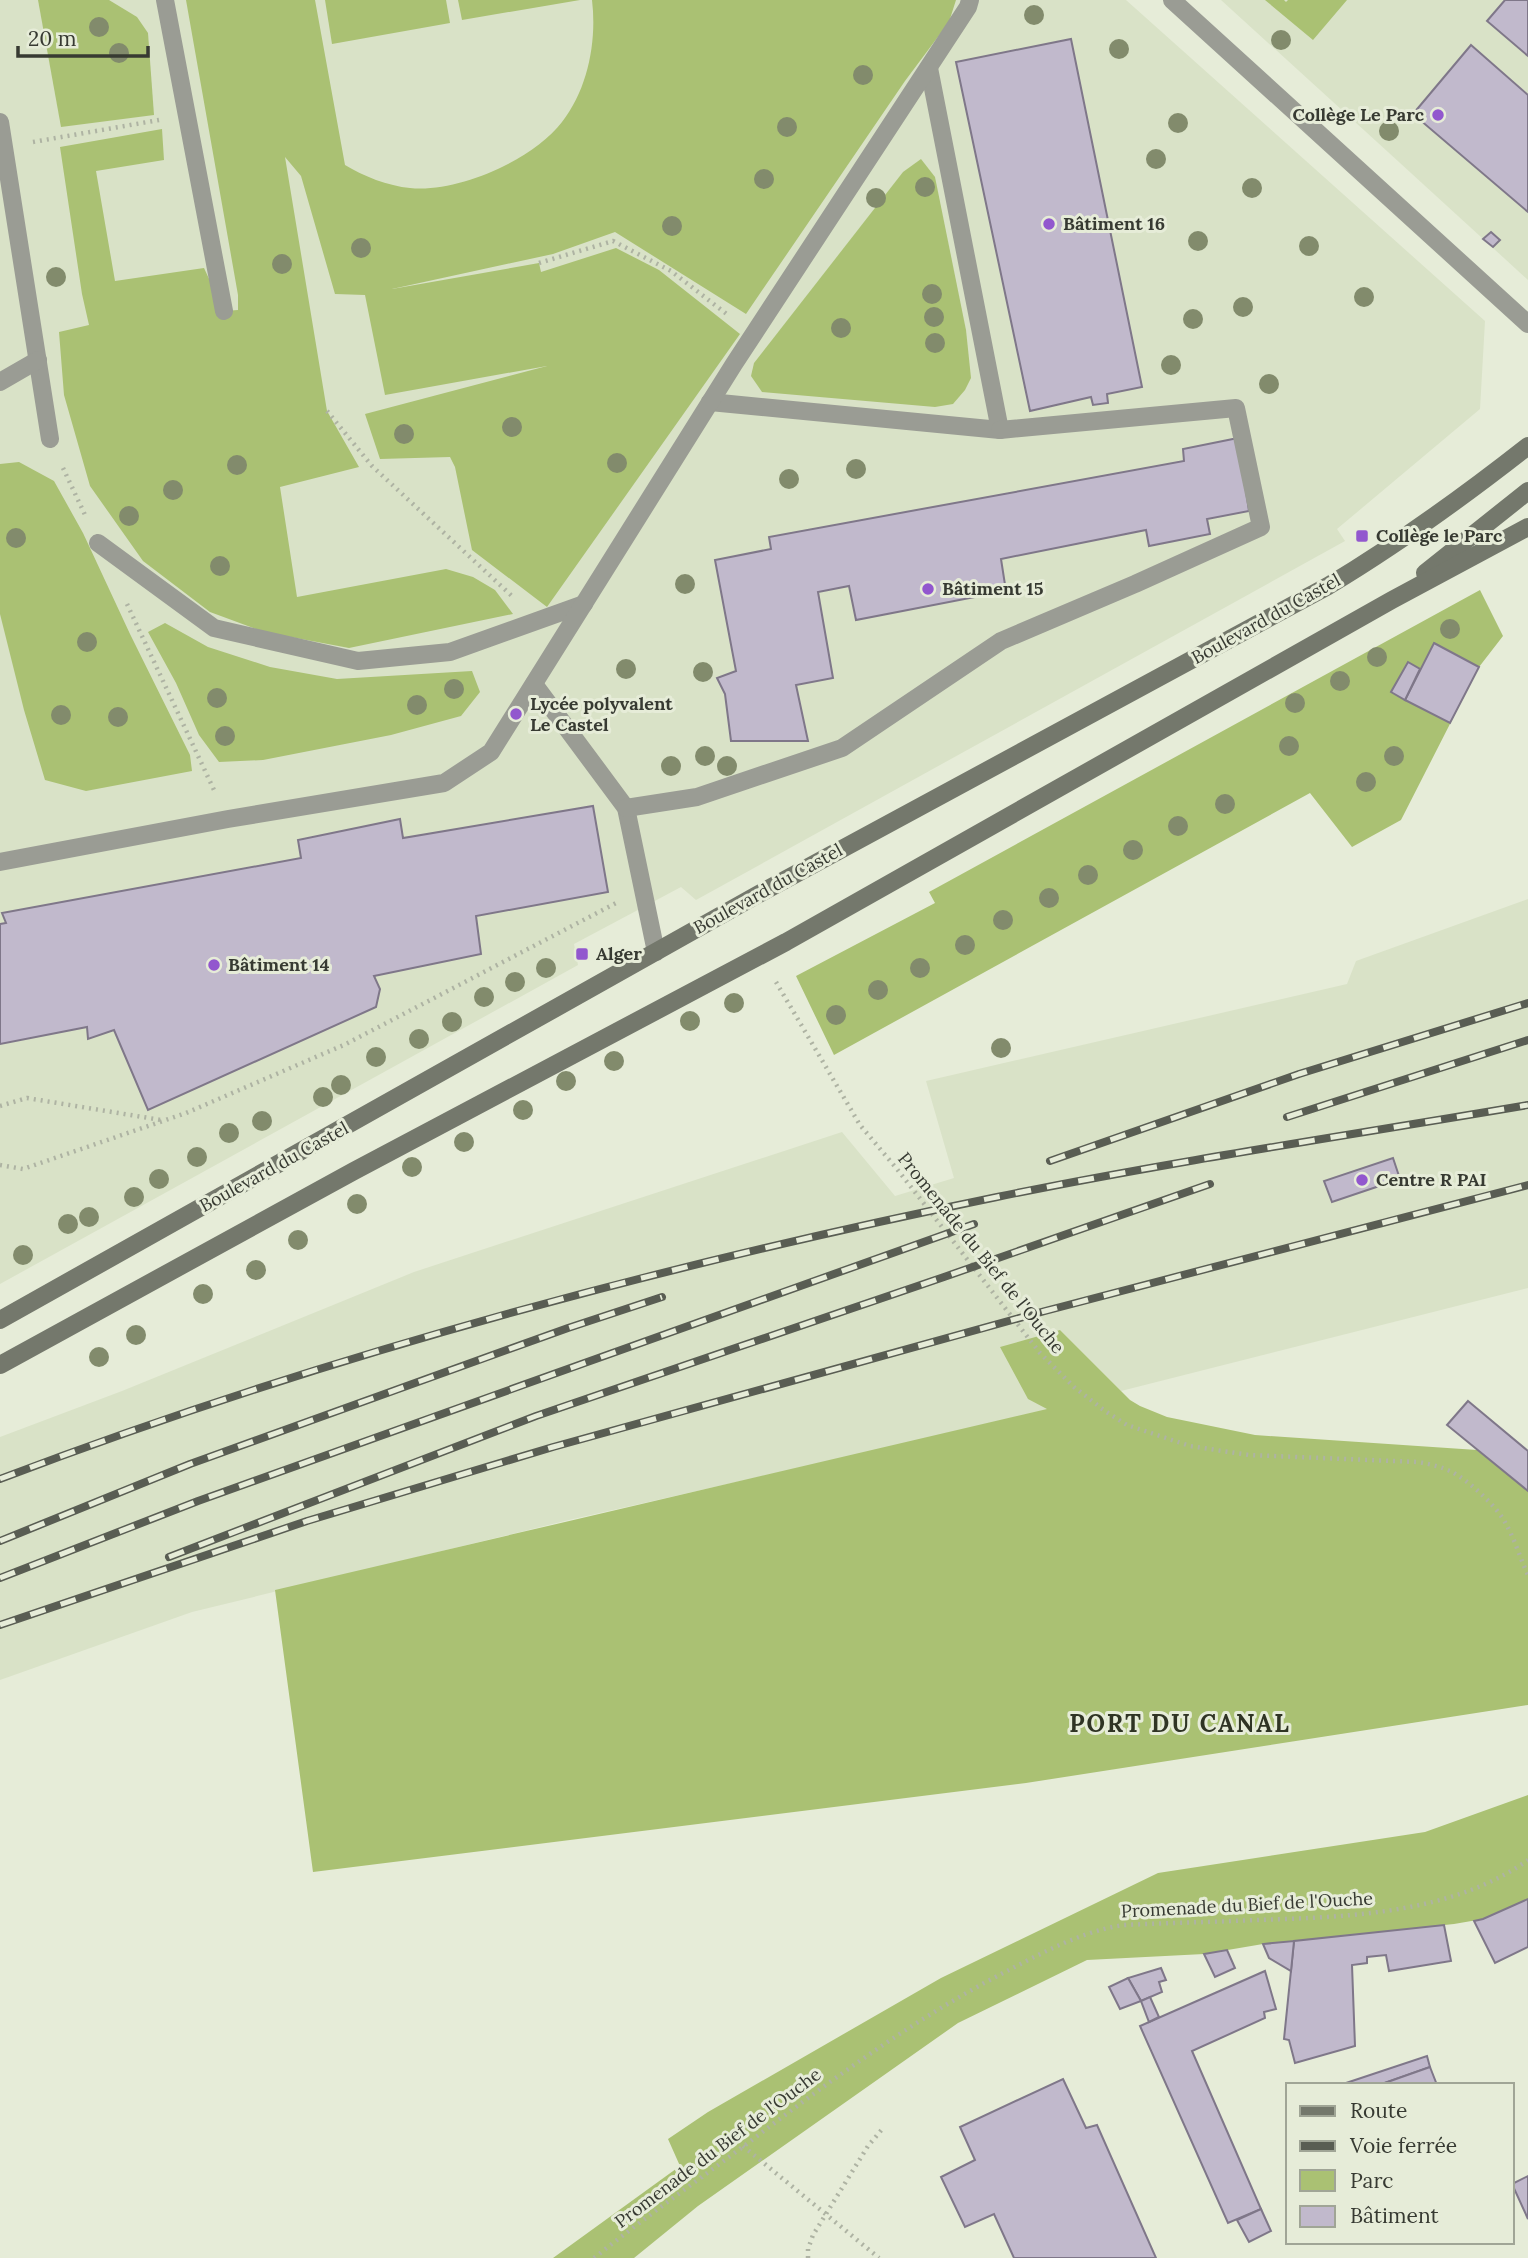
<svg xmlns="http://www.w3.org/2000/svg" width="1528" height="2258" font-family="Lora,serif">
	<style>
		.built { fill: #d9e2c7 }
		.green { fill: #aac173 }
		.building { fill: #c1b9cc; stroke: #7f7789; stroke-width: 2 }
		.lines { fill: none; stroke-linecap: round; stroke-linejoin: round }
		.path { stroke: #aeb3a3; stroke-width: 4.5; stroke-dasharray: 2 5; stroke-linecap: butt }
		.lane { stroke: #9a9c94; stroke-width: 18 }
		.street { stroke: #9a9c94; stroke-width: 18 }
		.secondary { stroke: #74786c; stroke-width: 18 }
		.rail-casing { stroke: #595d53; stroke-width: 8 }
		.rail { stroke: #e6ecd8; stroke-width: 5; stroke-dasharray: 16; stroke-linecap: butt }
		.tree { fill: #828b6c }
		.poi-dot { fill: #9257ce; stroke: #e6ecd8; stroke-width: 2.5 }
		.labels { text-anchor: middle; stroke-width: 6; stroke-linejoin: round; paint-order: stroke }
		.poi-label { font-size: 18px; font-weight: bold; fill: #373a32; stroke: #e6ecd8; text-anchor: start }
		.street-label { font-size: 18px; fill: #373a32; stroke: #e6ecd8 }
		.district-label { font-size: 24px; font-weight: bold; letter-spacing: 2px; fill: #2f3424; stroke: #e6ecd8 }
	</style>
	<rect width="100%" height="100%" fill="#e6ecd8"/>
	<g class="built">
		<path d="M0,0h1126l359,321 -5,88 -143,120 8,12 -649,359 -15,-13 -107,57 4,21 -578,319z"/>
		<path d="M1221,0h307v280l-140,-128z"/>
		<path d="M1528,899v389l-407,103 -61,-61 -12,79 -197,47 -282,64 -377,92 -192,68v-243l122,-46 292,-119 428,-140 53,64 59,-18 -28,-97 421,-97 9,-23z"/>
	</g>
	<g class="green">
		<path d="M38,0h71l28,17 11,16 6,82 -93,12z"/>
		<path d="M186,0h129l30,165c18,11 43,21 65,23 48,5 123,-28 152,-66 26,-33 35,-81 30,-122h364l-7,22 -44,59 -159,233 -131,-82 -62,22 -161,35 147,-26 2,9 75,-24 43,22 81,64 -193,273 -75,-57 -17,-83 -5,-10 -70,2 -15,-45 182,-48 -162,29 -20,-100 -30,-1 -34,-118 -16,-19 42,254 32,56 -79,20 17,110 149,-28 27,8 22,13 18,24 -164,34 -85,-16 -54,-20 -67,-51 -53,-75 -26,-91 -5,-63 30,-7 -7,-31 -22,-147 102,-18 2,31 -68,11 19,110 89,-13 20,43 14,-1v-15z"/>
		<path d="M325,0h121l4,23 -118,21z"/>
		<path d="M458,0h122l-118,20z"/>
		<path d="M1265,0h19l2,2 2,-2h59l-34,40z"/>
		<path d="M921,159l14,18 31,153 5,48 -6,12 -12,14 -18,3 -173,-15 -11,-16 3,-13 149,-191z"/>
		<path d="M19,462l35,19 29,52 47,101 60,121 2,16 -106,20 -41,-11 -21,-70 -24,-96v-150z"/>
		<path d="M1480,590l23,46 -24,31 -78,153 -49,27 -42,-54 -476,262 -38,-79 139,-73 -6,-11z"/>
		<path d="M165,623l43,24 62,20 67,12 135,-8 8,21 -19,24 -70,19 -128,25 -44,2 -20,-27 -23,-52 -28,-51z"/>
		<path d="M1060,1330l70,70 10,6 27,11 88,18 222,15 51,41v214l-502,78 -713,89 -38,-282 772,-181 -19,-10 -28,-52z"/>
		<path d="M1528,1795v104l-45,20 -29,5 -191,20 -59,10 -117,6 -129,63 -260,183 -64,52h-81l127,-92 -12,-27 40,-27 233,-134 217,-105 267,-41z"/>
	</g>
	<g class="building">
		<path d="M1505,0h23v56l-41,-35z"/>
		<path d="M1071,39l71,348 -35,7 1,9 -15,2 -2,-8 -61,14 -74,-349z"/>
		<path d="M1471,45l57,50v117l-115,-98z"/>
		<path d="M1491,232l9,8 -7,7 -10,-8z"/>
		<path d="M1238,438l11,73 -42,8 3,15 -61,12 -3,-16 -145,29 5,32 -150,29 -7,-34 -31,6 15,86 -37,7 12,56h-77l-6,-47 -8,-16 19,-7 -21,-111 56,-11 -2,-12 415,-76 -1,-12z"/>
		<path d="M1434,643l45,24 -29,56 -45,-23z"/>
		<path d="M1408,662l12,7 -15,31 -14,-8z"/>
		<path d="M593,806l15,86 -132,24 5,38 -107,22 6,13 -4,18 -228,103 -34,-80 -26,9 -1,-12 -87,17v-120l6,-1 -4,-10 299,-55 -3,-18 102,-21 3,19z"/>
		<path d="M1393,1158l7,21 -68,23 -8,-21z"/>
		<path d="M1468,1401l60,50v40l-81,-66z"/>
		<path d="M1528,1899v48l-33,16 -21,-42 9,-2z"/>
		<path d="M1444,1925l7,36 -62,10 -3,-16 -19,2v6l-15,2 3,81 -60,17 -6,-23 -5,-1 10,-98z"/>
		<path d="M1294,1941l-3,30 -22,-13 -6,-14z"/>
		<path d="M1227,1950l8,18 -20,9 -11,-23z"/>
		<path d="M1161,1968l5,12 -7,2 3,10 -21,9 -13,-23z"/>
		<path d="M1265,1971l11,38 -12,3 1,6 -73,33 69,158 -33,14 -88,-197z"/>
		<path d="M1128,1978l13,23 -21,8 -11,-22z"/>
		<path d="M1150,1997l9,20 -10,5 -8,-21z"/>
		<path d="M1427,2056l3,11 -51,18h-39z"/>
		<path d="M1430,2067l7,18h-58z"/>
		<path d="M1063,2079l23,49 11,-3 59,133h-142l-20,-44 -29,13 -24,-50 34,-17 -15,-33z"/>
		<path d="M1528,2176v43l-16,-35z"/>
		<path d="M1261,2209l10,22 -22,11 -12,-22z"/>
	</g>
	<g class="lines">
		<g class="path">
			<path d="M33,142l126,-22"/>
			<path d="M539,263l74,-22 58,30 57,44"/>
			<path d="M327,411l45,55 141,131"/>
			<path d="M63,468l23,49"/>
			<path d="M127,604l87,186"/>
			<path d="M776,982l84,143 37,44 143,184 34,34 31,24 22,14 63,21 59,9 169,7c11,2 21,4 32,9 17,8 47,35 56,53 9,16 14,34 22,51"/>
			<path d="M0,1106l27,-8 134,22"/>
			<path d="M0,1165l23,4 163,-56 160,-69 270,-141"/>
			<path d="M743,2146l136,112"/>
			<path d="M594,2258c49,-39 100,-75 150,-112 83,-63 168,-126 261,-174 37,-19 77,-41 119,-47 44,-2 88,-3 133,-5 90,-3 195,-6 271,-60"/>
			<path d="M808,2258v-9l5,-14 55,-89 16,-19"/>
		</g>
		<g class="lane">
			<path d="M165,0l59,311"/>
			<path d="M0,122l50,317"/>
			<path d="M0,382l38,-22"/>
			<path d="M710,402l290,28 -71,-362"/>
			<path d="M98,543l116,85 144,33 92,-9 134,-48"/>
			<path d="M534,684l92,124 30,144"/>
			<path d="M626,808l71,-11 145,-49 159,-107 134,-57 126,-57 -25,-119 -236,22"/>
			<path d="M0,862l228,-43 216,-36 47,-31 243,-388 234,-357 2,-7"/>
		</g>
		<path class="street" d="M1172,0l356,324"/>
		<g class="secondary">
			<path d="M1425,573l103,-82"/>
			<path d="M0,1320l757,-425 571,-309c70,-42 135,-89 200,-140"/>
			<path d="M0,1365l354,-194 432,-229 606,-342 136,-73"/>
		</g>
		<defs>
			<g id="rail">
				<path d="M1287,1117l241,-77"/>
				<path d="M1050,1161l249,-87 229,-71"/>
				<path d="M0,1479c323,-123 659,-213 997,-282 176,-36 354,-62 531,-92"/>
				<path d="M0,1541l190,-77 378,-136 94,-31"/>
				<path d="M169,1557l367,-141 408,-139 266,-93"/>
				<path d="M0,1578l198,-77 776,-277"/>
				<path d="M0,1625l307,-104 246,-74 492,-136 483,-126"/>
			</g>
		</defs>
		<use href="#rail" class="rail-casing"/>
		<use href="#rail" class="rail"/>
	</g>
	<g class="tree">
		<circle cx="1034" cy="15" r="10"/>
		<circle cx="99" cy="27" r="10"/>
		<circle cx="1281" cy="40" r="10"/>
		<circle cx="1119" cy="49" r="10"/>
		<circle cx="119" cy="53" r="10"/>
		<circle cx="863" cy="75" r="10"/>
		<circle cx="1178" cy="123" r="10"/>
		<circle cx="787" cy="127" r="10"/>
		<circle cx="1389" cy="131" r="10"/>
		<circle cx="1156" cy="159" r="10"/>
		<circle cx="764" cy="179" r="10"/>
		<circle cx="925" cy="187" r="10"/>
		<circle cx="1252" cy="188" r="10"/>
		<circle cx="876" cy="198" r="10"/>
		<circle cx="672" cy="226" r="10"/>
		<circle cx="1198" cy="241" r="10"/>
		<circle cx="1309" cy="246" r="10"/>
		<circle cx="361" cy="248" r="10"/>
		<circle cx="282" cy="264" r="10"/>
		<circle cx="56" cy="277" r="10"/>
		<circle cx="932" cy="294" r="10"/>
		<circle cx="1364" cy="297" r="10"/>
		<circle cx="1243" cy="307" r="10"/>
		<circle cx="934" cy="317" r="10"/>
		<circle cx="1193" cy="319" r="10"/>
		<circle cx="841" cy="328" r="10"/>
		<circle cx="935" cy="343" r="10"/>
		<circle cx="1171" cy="365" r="10"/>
		<circle cx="1269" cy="384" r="10"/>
		<circle cx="512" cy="427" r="10"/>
		<circle cx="404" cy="434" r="10"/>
		<circle cx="617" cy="463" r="10"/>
		<circle cx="237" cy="465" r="10"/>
		<circle cx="856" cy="469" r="10"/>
		<circle cx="789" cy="479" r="10"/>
		<circle cx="173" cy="490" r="10"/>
		<circle cx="129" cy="516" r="10"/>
		<circle cx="16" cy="538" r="10"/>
		<circle cx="220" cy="566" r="10"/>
		<circle cx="685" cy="584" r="10"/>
		<circle cx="1450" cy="629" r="10"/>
		<circle cx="87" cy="642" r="10"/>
		<circle cx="1377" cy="657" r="10"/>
		<circle cx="626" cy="669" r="10"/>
		<circle cx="703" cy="672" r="10"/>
		<circle cx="1340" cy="681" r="10"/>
		<circle cx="454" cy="689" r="10"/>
		<circle cx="217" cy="698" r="10"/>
		<circle cx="1295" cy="703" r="10"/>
		<circle cx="417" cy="705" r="10"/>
		<circle cx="61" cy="715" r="10"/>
		<circle cx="118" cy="717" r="10"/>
		<circle cx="225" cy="736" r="10"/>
		<circle cx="1289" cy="746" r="10"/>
		<circle cx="705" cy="756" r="10"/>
		<circle cx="1394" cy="756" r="10"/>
		<circle cx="671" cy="766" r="10"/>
		<circle cx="727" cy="766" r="10"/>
		<circle cx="1366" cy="782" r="10"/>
		<circle cx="1225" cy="804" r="10"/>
		<circle cx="1178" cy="826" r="10"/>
		<circle cx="1133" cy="850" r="10"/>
		<circle cx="1088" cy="875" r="10"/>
		<circle cx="1049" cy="898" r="10"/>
		<circle cx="1003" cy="920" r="10"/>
		<circle cx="965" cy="945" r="10"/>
		<circle cx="546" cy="968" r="10"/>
		<circle cx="920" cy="968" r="10"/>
		<circle cx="515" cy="982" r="10"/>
		<circle cx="878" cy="990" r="10"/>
		<circle cx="484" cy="997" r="10"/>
		<circle cx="734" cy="1003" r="10"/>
		<circle cx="836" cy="1015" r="10"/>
		<circle cx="690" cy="1021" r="10"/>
		<circle cx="452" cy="1022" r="10"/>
		<circle cx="419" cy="1039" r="10"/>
		<circle cx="1001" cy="1048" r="10"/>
		<circle cx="376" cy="1057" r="10"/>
		<circle cx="614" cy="1061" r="10"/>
		<circle cx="566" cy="1081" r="10"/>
		<circle cx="341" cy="1085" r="10"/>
		<circle cx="323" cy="1097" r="10"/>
		<circle cx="523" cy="1110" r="10"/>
		<circle cx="262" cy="1121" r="10"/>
		<circle cx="229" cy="1133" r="10"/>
		<circle cx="464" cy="1142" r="10"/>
		<circle cx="197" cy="1157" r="10"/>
		<circle cx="412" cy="1167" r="10"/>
		<circle cx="159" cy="1179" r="10"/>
		<circle cx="134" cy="1197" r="10"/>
		<circle cx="357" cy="1204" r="10"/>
		<circle cx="89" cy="1217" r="10"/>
		<circle cx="68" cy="1224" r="10"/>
		<circle cx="298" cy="1240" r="10"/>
		<circle cx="23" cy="1255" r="10"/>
		<circle cx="256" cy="1270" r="10"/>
		<circle cx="203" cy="1294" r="10"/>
		<circle cx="136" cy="1335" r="10"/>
		<circle cx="99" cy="1357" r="10"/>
	</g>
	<g class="poi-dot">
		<circle cx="1438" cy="115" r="7"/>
		<circle cx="1049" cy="224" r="7"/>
		<rect x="1355" y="529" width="14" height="14" rx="3.5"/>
		<circle cx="928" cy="589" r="7"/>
		<circle cx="516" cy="714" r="7"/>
		<rect x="575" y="947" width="14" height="14" rx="3.5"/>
		<circle cx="214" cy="965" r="7"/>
		<circle cx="1362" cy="1180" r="7"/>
	</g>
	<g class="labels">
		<g class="poi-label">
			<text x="1424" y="121" text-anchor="end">Collège Le Parc</text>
			<text x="1063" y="230">Bâtiment 16</text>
			<text x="1376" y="542">Collège le Parc</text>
			<text x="942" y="595">Bâtiment 15</text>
			<text x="530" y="710">Lycée polyvalent<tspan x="530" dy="21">Le Castel</tspan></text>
			<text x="596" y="960">Alger</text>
			<text x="228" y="971">Bâtiment 14</text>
			<text x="1376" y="1186">Centre R PAI</text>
		</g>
		<g class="street-label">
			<text transform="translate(1266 619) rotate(-29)" y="6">Boulevard du Castel</text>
			<text transform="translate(768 889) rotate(-29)" y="6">Boulevard du Castel</text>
			<text transform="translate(274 1167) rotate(-29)" y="6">Boulevard du Castel</text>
			<text transform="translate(981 1253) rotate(51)" y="6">Promenade du Bief de l'Ouche</text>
			<text transform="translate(1247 1905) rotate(-3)" y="6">Promenade du Bief de l'Ouche</text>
			<text transform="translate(718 2148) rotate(-37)" y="6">Promenade du Bief de l'Ouche</text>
		</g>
		<g class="district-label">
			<text x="1180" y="1732">PORT DU CANAL</text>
		</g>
	</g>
	<rect x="1286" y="2083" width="228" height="161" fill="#e6ecd8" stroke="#a0a596" stroke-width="2"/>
	<rect x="1300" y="2106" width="35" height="10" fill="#74786c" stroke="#a0a596" stroke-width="2"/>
	<text x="1350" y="2118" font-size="21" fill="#373a32">Route</text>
	<rect x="1300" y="2141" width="35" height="10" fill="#595d53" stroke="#a0a596" stroke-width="2"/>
	<text x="1350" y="2153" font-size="21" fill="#373a32">Voie ferrée</text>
	<rect x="1300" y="2170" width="35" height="21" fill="#aac173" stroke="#a0a596" stroke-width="2"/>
	<text x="1350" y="2188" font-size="21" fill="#373a32">Parc</text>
	<rect x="1300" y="2206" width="35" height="21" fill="#c1b9cc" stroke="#a0a596" stroke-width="2"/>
	<text x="1350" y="2223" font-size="21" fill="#373a32">Bâtiment</text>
	<path d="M18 46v10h130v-10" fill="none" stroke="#373a32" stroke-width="3.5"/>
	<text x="28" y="46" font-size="21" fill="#373a32" stroke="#e6ecd8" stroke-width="5" paint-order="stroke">20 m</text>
</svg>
